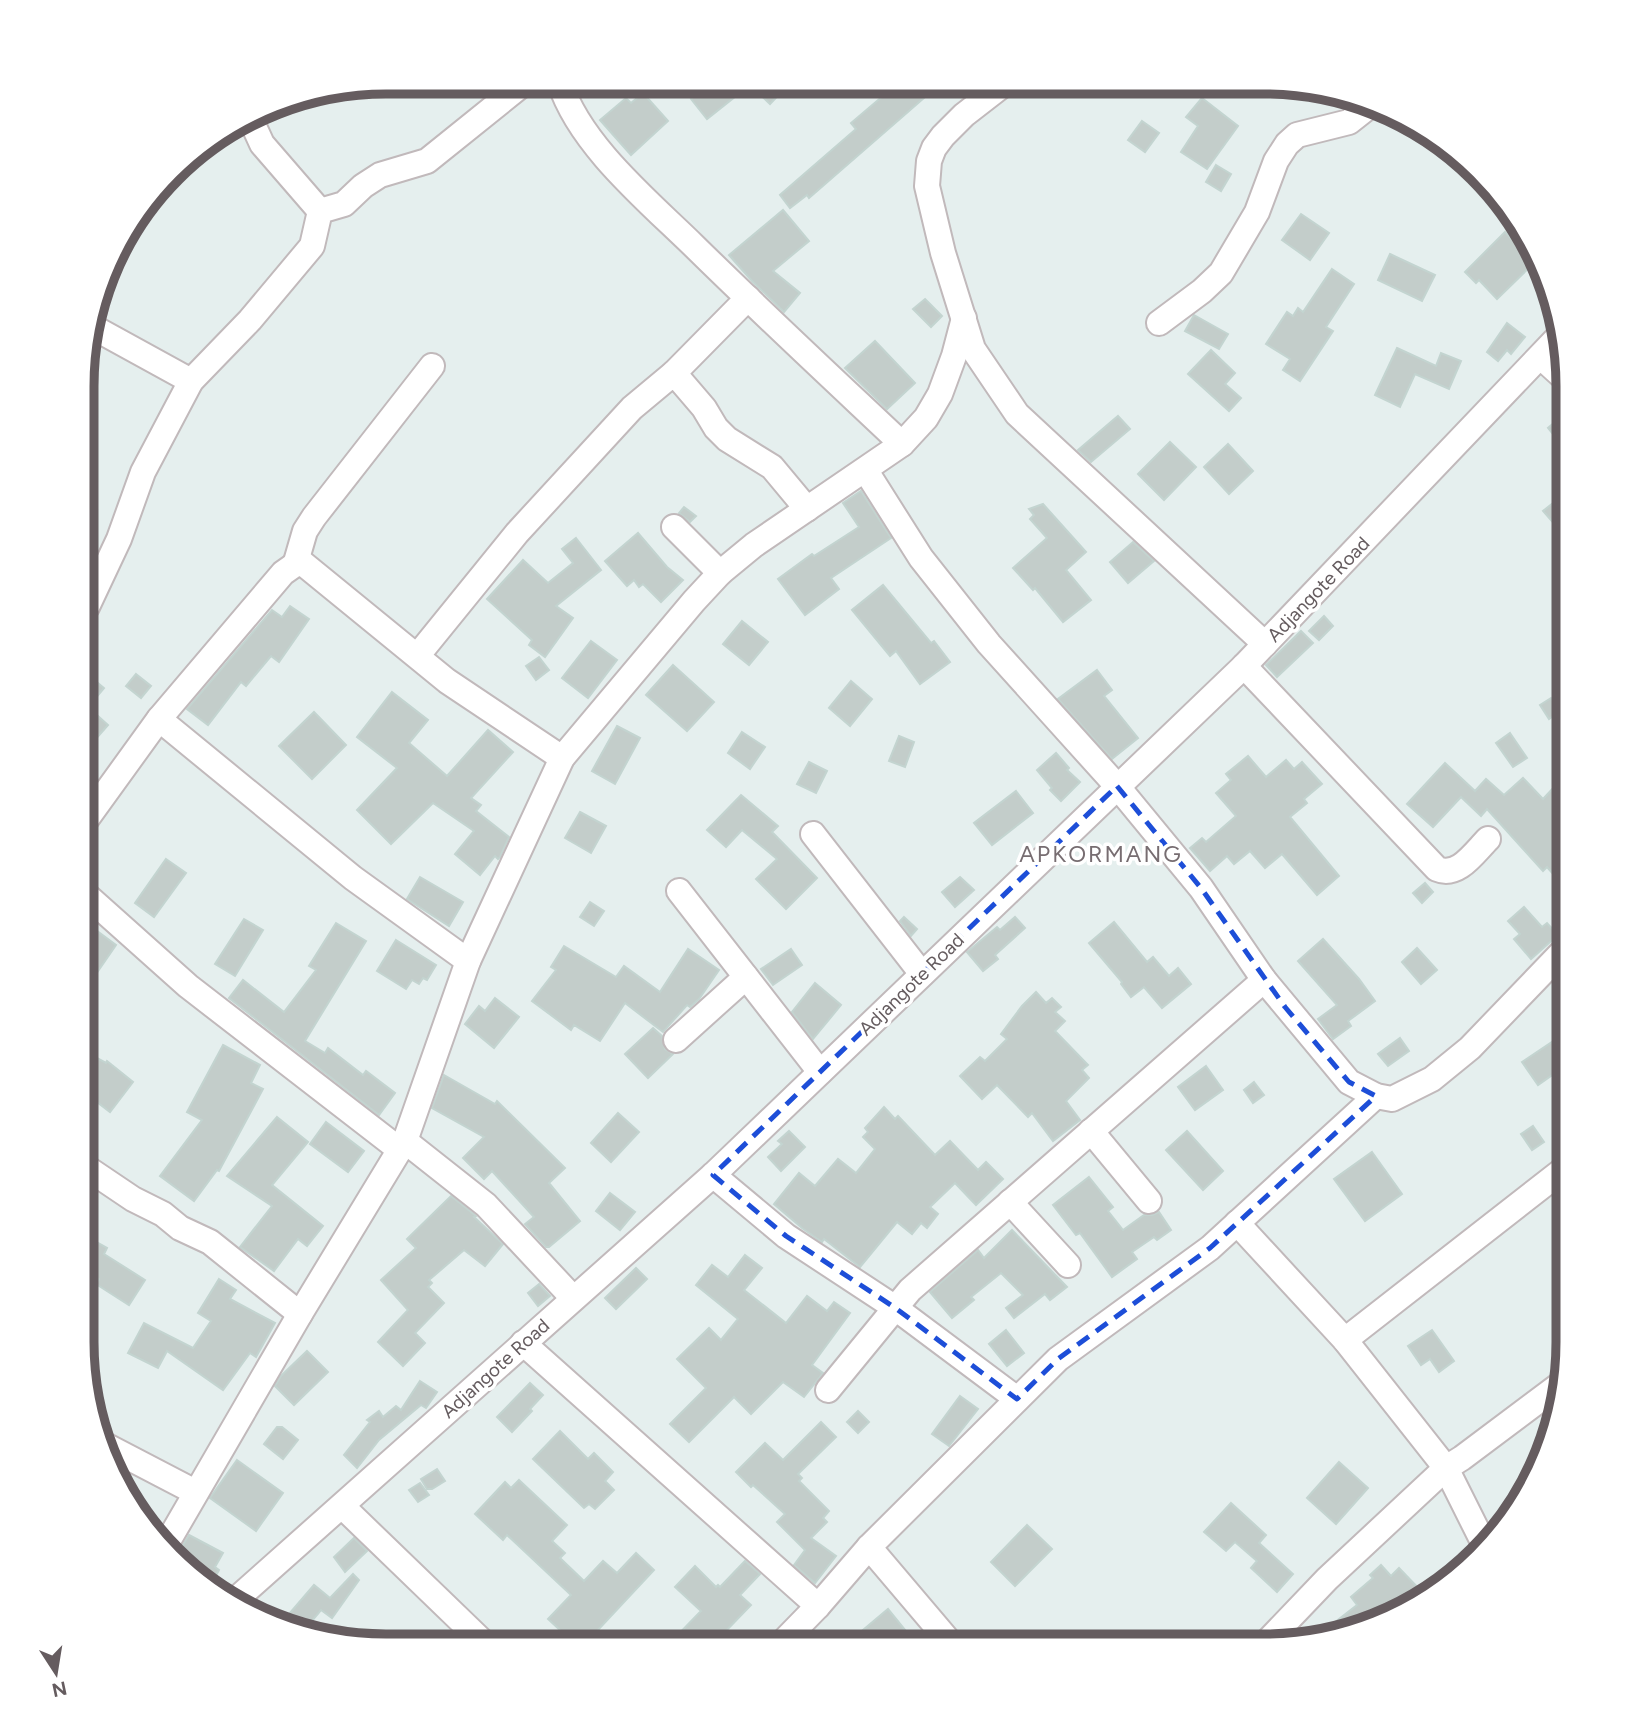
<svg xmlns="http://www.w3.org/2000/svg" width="1651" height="1729" font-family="Figtree,sans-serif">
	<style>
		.building { fill: #c3cdca; stroke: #c3d4d0; stroke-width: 2 }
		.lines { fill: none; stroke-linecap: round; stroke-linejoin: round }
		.minor-casing { stroke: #c1b9bb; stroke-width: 28 }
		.minor { stroke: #fff; stroke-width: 24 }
		.marked { fill: none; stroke: #1d4ed8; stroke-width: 5; stroke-dasharray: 14 9; stroke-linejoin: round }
		.labels { text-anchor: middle; stroke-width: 7; stroke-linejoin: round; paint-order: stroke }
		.street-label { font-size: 19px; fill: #655c5f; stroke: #fff }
		.quarter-label { font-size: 23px; letter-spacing: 2px; fill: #776d71; stroke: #fff }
		.rim { fill: none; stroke: #655c5f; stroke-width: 9 }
	</style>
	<rect width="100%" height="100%" fill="#e5efee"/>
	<g class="building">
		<path d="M711,83h79l-20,21 -20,-19 -43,34 -16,-20z"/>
		<path d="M897,84h43l-131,114 -2,-3 -17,13 -10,-13 76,-66 -5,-6z"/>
		<path d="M643,93l25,28 -37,34 -31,-35 26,-22 5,5z"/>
		<path d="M1202,98l36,28 -31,43 -26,-17 17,-26 -12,-9z"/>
		<path d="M1142,121l17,12 -14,19 -17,-12z"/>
		<path d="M1216,165l15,9 -10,17 -15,-9z"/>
		<path d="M783,210l26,31 -36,30 27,22 -16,19 -32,-31 -23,-26z"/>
		<path d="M1301,214l28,19 -19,27 -28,-20z"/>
		<path d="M1505,232l29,31 -37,36 -18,-19 -3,3 -11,-11z"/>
		<path d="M1390,254l45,21 -13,26 -44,-21z"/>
		<path d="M1332,269l22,15 -28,43 7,4 -33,50 -17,-11 7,-11 -24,-15 21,-32 6,4 5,-8 5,4z"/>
		<path d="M925,299l17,17 -11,11 -18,-18z"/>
		<path d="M1194,315l34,19 -9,15 -34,-18z"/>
		<path d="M1507,323l18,14 -14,17 -4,-4 -9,11 -11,-9z"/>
		<path d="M875,341l40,42 -28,26 -42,-41z"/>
		<path d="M1397,348l39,18 5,-13 20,8 -12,28 -34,-15 -15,33 -25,-12z"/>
		<path d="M1211,350l24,23 -10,11 16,14 -12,13 -41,-37z"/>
		<path d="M1568,411v42l-20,-25z"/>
		<path d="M1118,416l12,13 -39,33 -13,-12z"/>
		<path d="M1170,442l26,25 -32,33 -26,-26z"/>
		<path d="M1228,444l25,27 -24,23 -25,-27z"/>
		<path d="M861,491l30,47 -60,40 8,11 -34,26 -27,-36 34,-25 2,2 45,-29 -16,-24z"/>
		<path d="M1568,491v26l-11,10 -14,-16z"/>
		<path d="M1043,504l43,48 -20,18 25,30 -28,22 -28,-34 -2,2 -20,-22 34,-30 -17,-19 4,-4 -5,-6z"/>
		<path d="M684,507l12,9 -6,6 -11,-9z"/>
		<path d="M638,533l29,34 16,13 -22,22 -18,-18 -4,3 -5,-7 -7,6 -22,-25z"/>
		<path d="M576,538l25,32 -45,36 17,12 -28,39 -16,-12 3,-5 -45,-41 36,-39 25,23 25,-20 -11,-14z"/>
		<path d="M1133,542l21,19 -26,22 -18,-21z"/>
		<path d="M883,585l48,58 3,-2 16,21 -30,22 -24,-33 -6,5 -38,-46z"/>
		<path d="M290,606l19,13 -30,43 -8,-6 -25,30 -5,-4 -33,43 -21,-16 85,-99 10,7z"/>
		<path d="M1324,616l9,10 -14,14 -10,-9z"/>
		<path d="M742,621l26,21 -19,23 -26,-21z"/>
		<path d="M1301,631l12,12 -36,34 -11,-12z"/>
		<path d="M591,641l26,19 -29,38 -26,-20z"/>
		<path d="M539,657l10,13 -13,10 -10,-14z"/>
		<path d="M673,665l41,37 -27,29 -41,-36z"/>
		<path d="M1097,670l15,20 -8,6 34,42 -26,21 -54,-60z"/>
		<path d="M86,673l18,15 -16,19 20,18 -22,25z"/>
		<path d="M136,674l15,12 -10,12 -15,-12z"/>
		<path d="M851,681l21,18 -22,27 -21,-18z"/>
		<path d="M392,692l36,28 -19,23 38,33 41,-46 25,22 -42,46 10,7 -5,6 33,26 -9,20 -2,2 -3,-3 -15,19 -25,-21 19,-23 -41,-28 -42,41 -34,-34 40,-42 -40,-31z"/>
		<path d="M1551,698l9,13 -11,8 -9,-14z"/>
		<path d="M314,712l32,33 -34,34 -33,-33z"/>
		<path d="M617,726l23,12 -25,46 -23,-13z"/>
		<path d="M742,732l23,15 -15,22 -22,-16z"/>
		<path d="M1510,733l17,25 -14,9 -17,-24z"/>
		<path d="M899,736l15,6 -9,25 -16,-6z"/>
		<path d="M1056,753l13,15 -2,2 13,12 -19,19 -11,-11 2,-2 -15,-18z"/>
		<path d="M1248,756l18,21 20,-17 8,9 8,-7 20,22 -18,15 3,4 -17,14 49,59 -22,19 -35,-41 -17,14 -15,-17 -16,13 -7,-8 -17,15 -20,-23 12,-10 4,4 30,-26 -20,-23 15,-13 -5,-6z"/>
		<path d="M809,762l18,9 -11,22 -19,-9z"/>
		<path d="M1445,763l30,28 11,-12 18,16 19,-17 20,21 25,-27v41l-10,10 10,11v57l-21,-24 -4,4 -56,-62 -6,7 -20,-19 -28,30 -26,-23z"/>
		<path d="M1016,791l17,22 -41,32 -18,-22z"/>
		<path d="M741,795l37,31 -6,6 45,46 -31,31 -30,-30 21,-20 -35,-29 -16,17 -19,-17z"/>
		<path d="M580,812l26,14 -15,27 -26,-15z"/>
		<path d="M166,859l20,14 -32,44 -19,-14z"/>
		<path d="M420,877l43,25 -14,24 -42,-27z"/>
		<path d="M960,877l14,13 -19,17 -13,-15z"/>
		<path d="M1425,883l8,9 -11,11 -9,-10z"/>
		<path d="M590,902l14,9 -10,15 -14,-9z"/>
		<path d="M1524,907l18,20 5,-4 11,12 -27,24 -17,-20 6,-5 -12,-13z"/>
		<path d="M904,917l13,12 -6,7 -11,-15z"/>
		<path d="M1015,917l10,11 -30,27 3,4 -15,12 -16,-19 30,-25 3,3z"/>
		<path d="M244,919l19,11 -28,46 -20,-12z"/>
		<path d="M85,922l31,23 -31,45z"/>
		<path d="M1114,922l33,40 6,-5 16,19 9,-8 13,16 -29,24 -18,-21 -13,10 -10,-13 1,-2 -33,-39z"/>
		<path d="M336,923l30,18 -61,100 20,12 3,-5 35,27 3,-4 29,22 -16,22 -150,-117 14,-18 41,32 32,-42 -7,-4z"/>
		<path d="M1323,939l36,40 16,22 -27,20 3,5 -18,13 -15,-20 19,-14 -39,-44z"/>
		<path d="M396,940l40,25 -9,15 -4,-2 -4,6 -7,-4 -6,9 -29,-18z"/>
		<path d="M564,946l52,31 8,-11 36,26 28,-43 31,21 -20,29 -9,8 -3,-2 -24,27 -38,-29 -25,38 -26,-16 -3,5 -39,-29 24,-31 -5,-3z"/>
		<path d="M1417,948l20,22 -16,14 -19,-22z"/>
		<path d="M791,949l11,16 -29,20 -12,-16z"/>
		<path d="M815,983l26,22 -28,34 -21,-27z"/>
		<path d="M1036,992l10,11 6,-5 9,9 -6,5 10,9 -10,10 33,34 -6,5 7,8 -23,23 14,19 -27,21 -21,-28 -4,4 -31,-32 -15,14 -22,-23 20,-19 5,4 22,-22 -6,-5 21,-28z"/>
		<path d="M495,998l24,19 -25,31 -29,-24 14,-18 6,5z"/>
		<path d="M653,1028l9,8 3,13 8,5 -25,24 -23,-24z"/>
		<path d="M1400,1038l9,13 -21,15 -10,-12z"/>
		<path d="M1555,1040l13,19v5l-30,21 -16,-23z"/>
		<path d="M223,1045l37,20 -9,18 12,6 -44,82 -2,-1 -23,31 -34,-25 42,-56 -15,-8z"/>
		<path d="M84,1051l22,12 1,-2 26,21 -23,30 -26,-20 11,-15 -11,-6z"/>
		<path d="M1206,1066l17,24 -28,20 -17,-23z"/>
		<path d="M444,1075l51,29 2,-3 68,67 -16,15 31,38 -31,26h-3l-21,-23 9,-7 -42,-46 -8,8 -21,-21 21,-21 -52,-29z"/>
		<path d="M1254,1082l10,13 -11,8 -9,-13z"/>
		<path d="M884,1107l11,12 3,-3 37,39 15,-14 28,29 8,-8 17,17 -27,26 -21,-22 -25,24 8,7 -11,14 -6,-5 -9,11 -15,-12 -37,45 -36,-28 -2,3 -20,-14 -28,-24 25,-31 16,13 23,-27 18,14 19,-24 -12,-12 5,-5 -3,-4z"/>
		<path d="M618,1113l21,19 -28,30 -20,-19z"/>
		<path d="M277,1117l31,25 -36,43 51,41 -16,20 -9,-7 -24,32 -34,-24 32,-41 -45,-30z"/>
		<path d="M326,1122l38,29 -16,21 -38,-28z"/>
		<path d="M1533,1126l11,16 -12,8 -11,-16z"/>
		<path d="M789,1131l16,16 -24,24 -13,-14 14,-13 -4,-3z"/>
		<path d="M1187,1131l36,40 -20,19 -37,-40z"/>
		<path d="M1372,1152l30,42 -37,27 -31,-42z"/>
		<path d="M1089,1177l24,30 -5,4 15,19 21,-15h8l7,-3 12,18 -14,10 -3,-3 -22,15 5,7 -25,18 -32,-44 -4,2 -23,-30z"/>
		<path d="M610,1193l25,19 -15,18 -24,-19z"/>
		<path d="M451,1196l25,20 -2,1 29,27 -18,22 -21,-16 -35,30 3,3 -4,4 16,16 -29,30 10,10 -22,23 -25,-24 30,-32 -27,-30 35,-32 -9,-9z"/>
		<path d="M1012,1230l55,57 -17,13 -5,-6 -31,24 -8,-10 17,-13 -22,-22 -30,24 3,3 -22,18 -22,-26 48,-42 6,8z"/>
		<path d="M84,1235l23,13 -3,6 41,26 -16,25 -33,-21 3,-5 -16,-9z"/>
		<path d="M745,1255l17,13 -18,22 42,33 21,-27 20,15 7,-9 16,11 -38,52 11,8 -19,24 -21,-15 -32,32 -17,-17 -45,45 -19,-18 36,-36 -29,-29 32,-31 12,12 17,-21 -42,-34 16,-20 16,12z"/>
		<path d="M636,1268l11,11 -31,30 -11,-11z"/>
		<path d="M219,1279l17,11 -6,9 45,24 -19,34 -6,-4 -27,37 -56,-39 -9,17 -30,-15 16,-30 49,25 18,-27 -13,-8z"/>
		<path d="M539,1284l11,12 -12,10 -10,-13z"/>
		<path d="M1006,1330l18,23 -17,13 -18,-22z"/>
		<path d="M1432,1330l22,31 -15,11 -9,-13 -9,6 -13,-19z"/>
		<path d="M307,1351l21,21 -34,33 -19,-19 6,-10z"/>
		<path d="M420,1381l17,11 -11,16 -5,-3 -42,35 -22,28 -13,-13 26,-33 -3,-2 12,-9 4,6 13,-11 5,4z"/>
		<path d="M530,1383l13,12 -13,14 2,2 -20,21 -15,-15z"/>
		<path d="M960,1396l18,13 -29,37 -17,-12z"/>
		<path d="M858,1411l11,11 -11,11 -11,-11z"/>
		<path d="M821,1422l15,15 -38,37 4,4 -3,3 30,30 -6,7 4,4 -16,16 25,18 -21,27 -21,-18 11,-15 -28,-28 8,-8 -32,-29 -2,2 -15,-15 29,-29 18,17z"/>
		<path d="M277,1427h5l16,13 -15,19 -19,-15z"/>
		<path d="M560,1431l28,28 6,-6 19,19 -8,9 9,9 -19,19 -6,-5 -5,4 -51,-49z"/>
		<path d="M237,1460l46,33 -27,38 -46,-33z"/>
		<path d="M1339,1462l29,26 -32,36 -29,-26z"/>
		<path d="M437,1469l8,12 -13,8h-5l-6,-10z"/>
		<path d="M519,1480l48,45 -15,16 13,12 -5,5 24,23 19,-20 14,12 19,-20 18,17 -71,76h-6l-29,-27 23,-24 -64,-60 -4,5 -28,-26 30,-32 6,6z"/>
		<path d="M420,1483l9,12 -11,7 -9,-12z"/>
		<path d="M1231,1503l35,32 -7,8 34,31 -16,18 -26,-24 6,-7 -22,-19 -9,9 -22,-19z"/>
		<path d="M1027,1525l25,24 -37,37 -24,-24z"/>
		<path d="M189,1535l34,18 -8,14 4,3 -7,13 -34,-30z"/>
		<path d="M354,1538l13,13 -22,21 -11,-15z"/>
		<path d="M745,1561l15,13 -20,21 11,10 -31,32 10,9h-63l34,-35 -26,-24 20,-21 21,21 2,-2 2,2z"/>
		<path d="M1381,1565l10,11 8,-8 25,26 -14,13 -48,23 -50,10 45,-35 -6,-8 22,-19 -3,-3z"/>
		<path d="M353,1574l6,6 -27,38 -11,-8 -15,18 -23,-7 31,-36 16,13z"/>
		<path d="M888,1609l18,22 -18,15h-44z"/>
	</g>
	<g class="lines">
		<defs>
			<g id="minor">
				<path d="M560,83c20,62 88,118 134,163 68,67 138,132 208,198"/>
				<path d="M1004,84l-40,31 -21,21 -9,12 -5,13 -2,25 16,67 30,96 44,65 248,230"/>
				<path d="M251,120l11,24 58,67"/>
				<path d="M1159,323l43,-32 19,-18 36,-61 19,-51 11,-17 10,-9 52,-13 19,-15"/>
				<path d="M89,325l102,56"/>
				<path d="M1541,357l22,20 5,8"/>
				<path d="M674,373l74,-75"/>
				<path d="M866,471l55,87 68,86 128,142 84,102 63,92 85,102 27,14 16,3 40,-20 38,-31 98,-102"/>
				<path d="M674,527l46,46"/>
				<path d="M296,562l9,-31 9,-14 118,-151"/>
				<path d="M87,607l32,-68 24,-67 48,-91 59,-61 62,-74 8,-35 24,-7 19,-18 17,-11 47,-14 97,-78"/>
				<path d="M418,655l99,-122 115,-125 42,-35 30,35 12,20 11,11 45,28 35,42"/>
				<path d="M1244,666l193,203c21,9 37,-16 51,-30"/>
				<path d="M159,719l194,159 115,83"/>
				<path d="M86,820l73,-101 124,-146 17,-12 147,120 115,77"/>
				<path d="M813,834l109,140"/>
				<path d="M679,891l141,181"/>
				<path d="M85,894l103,92 212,164"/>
				<path d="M676,1040l70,-63"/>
				<path d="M1091,1131l58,70"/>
				<path d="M405,1141l81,64 87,93"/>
				<path d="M84,1166l49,33 30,15 17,14 30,14 90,72"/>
				<path d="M713,1175l73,61 108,71 123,92"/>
				<path d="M1010,1202l58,63"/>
				<path d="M1237,1223l108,117 101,128 37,74"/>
				<path d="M1345,1340l223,-174"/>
				<path d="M523,1343l295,263 -39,40"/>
				<path d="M828,1390l82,-100 354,-310"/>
				<path d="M99,1442l96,50"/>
				<path d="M342,1506l145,140"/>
				<path d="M167,1543l133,-229 105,-173 63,-180 94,-203 132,-157 26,-28 34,-28 148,-101 24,-26 14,-24 14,-38 10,-38"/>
				<path d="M869,1547l84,99"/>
				<path d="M232,1603l481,-428 531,-509 317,-332"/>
				<path d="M818,1606l51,-59 189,-188 152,-111 166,-152"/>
				<path d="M1263,1646l64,-67 119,-111 16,-10 100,-75"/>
			</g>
		</defs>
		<use href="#minor" class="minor-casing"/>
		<use href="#minor" class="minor"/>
	</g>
	<path class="marked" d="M1117,786l84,102 84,119 64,75 27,14 -166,152 -152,111 -41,40 -123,-92 -108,-71 -73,-61z"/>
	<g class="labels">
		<g class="street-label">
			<text transform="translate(1318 589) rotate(-46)" y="7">Adjangote Road</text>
			<text transform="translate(911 984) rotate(-44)" y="7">Adjangote Road</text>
			<text transform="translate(495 1368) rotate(-42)" y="7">Adjangote Road</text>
		</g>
		<g class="quarter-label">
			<text x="1101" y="862">APKORMANG</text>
		</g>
	</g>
	<path d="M0 0H1651V1729H0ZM386 94H1264A292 292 0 0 1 1556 386V1342A292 292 0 0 1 1264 1634H386A292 292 0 0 1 94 1342V386A292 292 0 0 1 386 94Z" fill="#fff" fill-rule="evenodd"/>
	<path class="rim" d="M386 94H1264A292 292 0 0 1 1556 386V1342A292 292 0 0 1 1264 1634H386A292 292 0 0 1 94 1342V386A292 292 0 0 1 386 94Z"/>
	<g transform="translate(56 1673) rotate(168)" stroke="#ffffff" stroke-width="5" paint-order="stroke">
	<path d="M0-5L12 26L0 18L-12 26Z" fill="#655c5f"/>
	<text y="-10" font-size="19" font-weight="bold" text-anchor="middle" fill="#655c5f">N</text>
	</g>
</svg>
